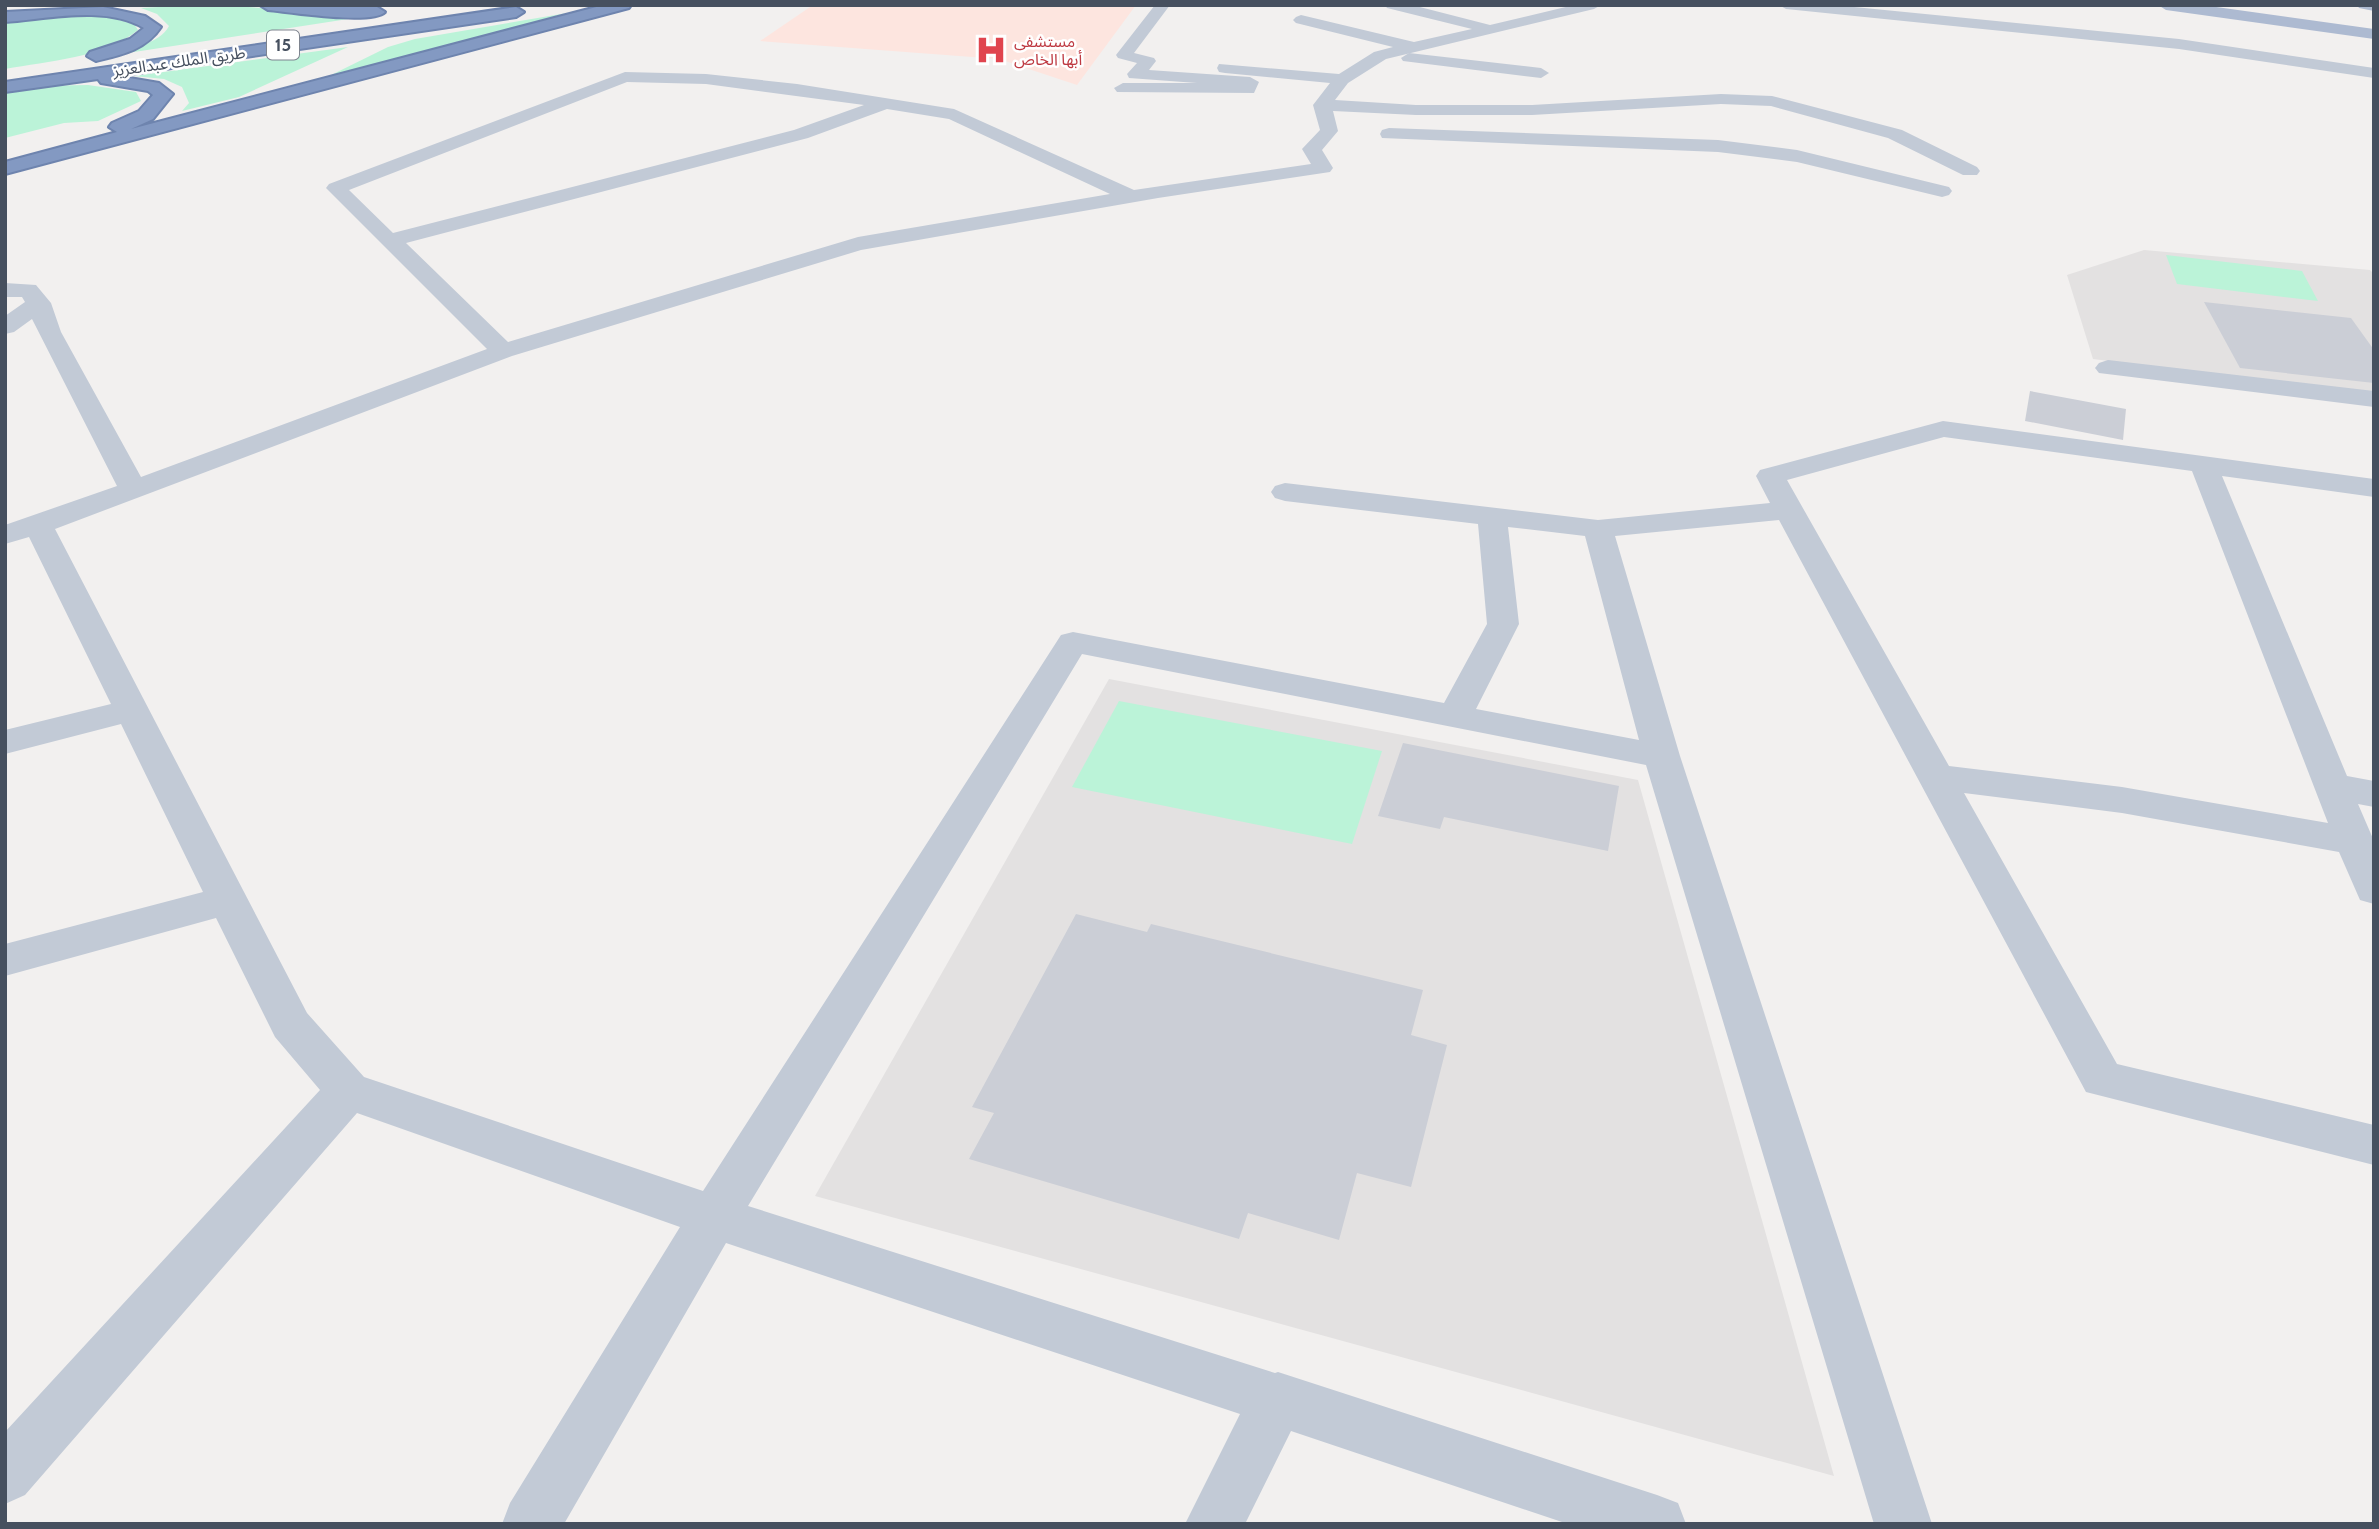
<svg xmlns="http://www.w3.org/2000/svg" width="2379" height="1529" font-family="Cabin,'Noto Sans Arabic',sans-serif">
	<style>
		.education { fill: #e3e1e1 }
		.medical { fill: #fde5df }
		.green { fill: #bbf3d8 }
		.building { fill: #cbced6 }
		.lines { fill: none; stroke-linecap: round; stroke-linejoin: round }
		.highway-casing { stroke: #6e84ae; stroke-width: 4 }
		.street { fill: #c2cad6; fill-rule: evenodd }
		.primary { fill: #adbad1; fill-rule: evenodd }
		.highway { fill: #8399c2; fill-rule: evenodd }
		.labels { text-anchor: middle; stroke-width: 5; stroke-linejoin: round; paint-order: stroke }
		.far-health-label { font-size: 16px; fill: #be3a42; stroke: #fff; text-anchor: start }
		.far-street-label { font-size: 16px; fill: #46505f; stroke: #fff }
		.shield { fill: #fff; stroke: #7e848f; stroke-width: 2 }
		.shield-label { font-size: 18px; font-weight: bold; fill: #46505f }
	</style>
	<rect width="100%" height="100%" fill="#f2f0ef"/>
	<g class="education">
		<path d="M2144,250l226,20 4,4v120l-281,-35 -26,-84z"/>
		<path d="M1109,679l529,101 196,696 -1019,-280z"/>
	</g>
	<path class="medical" d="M813,5h323l-59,80 -78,-26 -239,-18z"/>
	<g class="green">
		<path d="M193,5c61,0 121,9 181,10l-266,41c18,-6 52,-12 61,-30l-12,-12 -16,-6z"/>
		<path d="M567,13l-244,66 65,-32 27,-8z"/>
		<path d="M100,14l34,10 4,6c-35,28 -89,31 -133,39v-50z"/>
		<path d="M348,47l-109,50 -57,14 7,-8 -7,-16 -18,-8 -30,-3z"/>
		<path d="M88,85l48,7 5,9 -43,20 -34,2 -59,15v-48l28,-4z"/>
		<path d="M2166,255l136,16 16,30 -141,-17z"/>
		<path d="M1119,701l263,50 -30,93 -280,-57z"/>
	</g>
	<g class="building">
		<path d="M2204,302l147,16 23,32v33l-134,-15z"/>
		<path d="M2030,391l96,18 -3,31 -98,-19z"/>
		<path d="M1403,743l216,43 -11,65 -164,-34 -4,12 -62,-13z"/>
		<path d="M1076,914l71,18 4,-8 272,66 -12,45 36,10 -36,142 -54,-14 -18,67 -91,-27 -9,26 -270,-80 25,-46 -22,-6z"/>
	</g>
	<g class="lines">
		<defs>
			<g id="highway">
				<path d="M260,5l117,2 8,5c-13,13 -96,0 -117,-2z"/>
				<path d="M604,5h27l-2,3 -624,166v-12l112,-30 -8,-5 3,-4 27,-12 14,-16 -5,-4 -47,-8 -3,-4 -93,13v-10l511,-75 8,5 -8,5 -398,59 41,7 14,11 -20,25 -22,10z"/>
				<path d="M103,7l42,9 16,11c-15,23 -40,28 -65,34l-9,-5 3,-4 40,-13 14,-11c-40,-23 -95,-9 -139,-6v-10z"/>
			</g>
		</defs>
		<use href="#highway" class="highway-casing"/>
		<g class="street">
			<path d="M1155,5h15l-36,48 20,5 2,3 -7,9 101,7 9,5 -5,11 -137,-1 -3,-4 9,-5h74l-68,-5 -2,-4 10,-11 -19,-5 -2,-3z"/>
			<path d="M1385,5h27l78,20 84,-20h27l-7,4 -208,50 -38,24 -13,17 81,5h116l189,-11 51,2 130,34 75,37 3,4 -3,4h-14l-75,-37 -117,-32 -50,-2 -189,11h-116l-83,-4 5,20 -16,19 11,18 -3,4 -172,26 -297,52 -349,106 -457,173 252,484 57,64 339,114 358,-556 12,-3 371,71 43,-79 -9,-100 -193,-23 -10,-3 -4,-6 4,-6 10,-3 313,37 172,-17 -14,-27 4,-6 183,-49 431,58v18l-152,-21 125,300 27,5v26l-16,-3 16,37v63l-14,-4 -21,-48 -217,-39 -158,-20 153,271 257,61v40l-288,-73 -307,-572 -164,16 65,220 252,768h-58l-228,-759 -564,-111 -334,552 527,167 3,-1 379,123 21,8 8,21h-118l-277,-93 -46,93h-60l55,-110 -514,-171 -162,281h-62l8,-21 170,-276 -323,-114 -332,382 -20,9v-72l315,-342 -45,-53 -59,-119 -211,58v-32l198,-52 -82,-168 -116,30v-24l106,-26 -82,-167 -24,7v-19l112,-39 -85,-167 -18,13 -9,2v-18l20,-14 -3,-5h-17v-14l31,2 15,18 10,29 80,145 346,-128 -161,-161 3,-4 296,-112 81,2 91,10 157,25 180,81 177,-26 -9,-15 18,-19 -7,-25 17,-22 -105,-10 -6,-1 -2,-4 2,-4 120,10 35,-22 19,-5 -97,-24 -3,-3 3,-3 5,-2 113,27 58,-13 -85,-21zM627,82l79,2 158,21 -70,25 -401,103 -44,-43zM887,109l62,10 161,75 -252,43 -350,105 -102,-99 402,-105zM1944,437l248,34 136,352 -206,-36 -173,-21 -162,-286zM1508,527l77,9 54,204 -163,-31 43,-85z"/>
			<path d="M1779,5h55l345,34 195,29v10l-195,-29 -393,-40z"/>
			<path d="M1409,53l132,15 8,5 -8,5 -138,-17 -2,-3z"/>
			<path d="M1389,128l329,12 79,10 152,37 3,4 -3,4 -7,2 -145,-35 -79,-10 -336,-14 -2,-4 2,-4z"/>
			<path d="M2108,360l266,31v16l-275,-34 -4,-5 4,-5z"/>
		</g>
		<g class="primary">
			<path d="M2158,5h44l172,24v10l-208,-29z"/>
			<path d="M2357,5h17v6l-15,-3z"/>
		</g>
		<use href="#highway" class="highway"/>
	</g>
	<defs>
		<symbol id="hospital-bare" viewBox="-9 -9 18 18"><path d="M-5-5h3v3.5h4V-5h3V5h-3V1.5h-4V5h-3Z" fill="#e0444e" stroke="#fff" stroke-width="2.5" paint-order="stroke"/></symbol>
	</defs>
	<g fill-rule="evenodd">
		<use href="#hospital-bare" x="969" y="28" width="44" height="44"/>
	</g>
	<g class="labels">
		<g class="far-health-label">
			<text x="1014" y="47">مستشفى<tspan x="1014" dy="18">أبها الخاص</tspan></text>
		</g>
		<g class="far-street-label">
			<text transform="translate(179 61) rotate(-8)" y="6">طريق الملك عبدالعزيز</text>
		</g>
		<rect class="shield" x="267" y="30.5" width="32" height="29" rx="5"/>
		<g class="shield-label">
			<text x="283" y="51">15</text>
		</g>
	</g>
	<rect width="2379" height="1529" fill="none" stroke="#46505f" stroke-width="14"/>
</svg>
